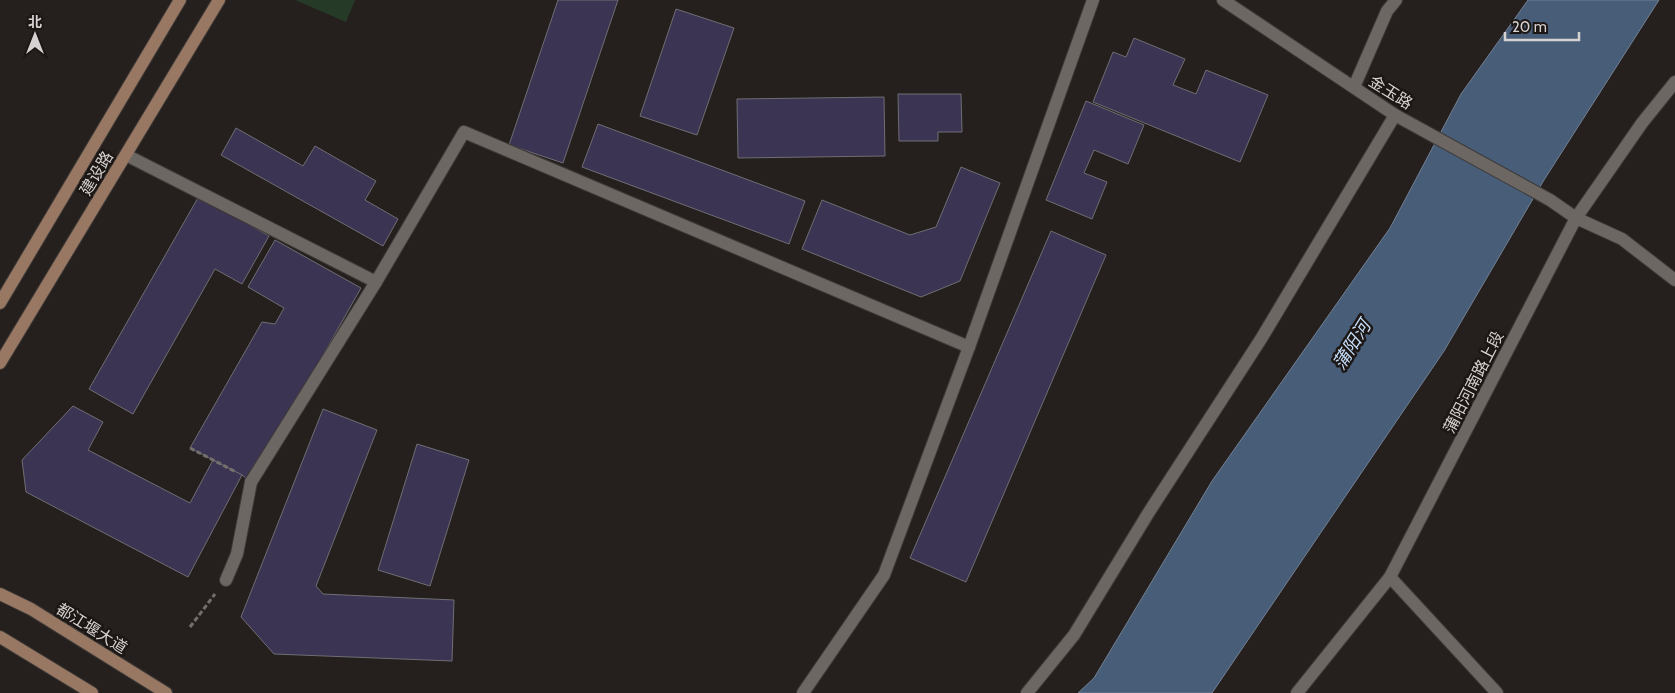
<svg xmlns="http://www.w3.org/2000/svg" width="1675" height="693" font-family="Cabin,'Noto Sans SC',sans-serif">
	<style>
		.green { fill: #263a28 }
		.water { fill: #475d78; stroke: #728093 }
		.building { fill: #3b3452; stroke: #6f6e73 }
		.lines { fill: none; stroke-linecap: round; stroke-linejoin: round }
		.service-casing { stroke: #3e3a38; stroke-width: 14 }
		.pedestrian-casing { stroke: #3e3a38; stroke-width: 14 }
		.minor-casing { stroke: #3e3a38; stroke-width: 14 }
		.tertiary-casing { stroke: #3e3a38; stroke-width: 14 }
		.secondary-casing { stroke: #3e3a38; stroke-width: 14 }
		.path { stroke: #746f6d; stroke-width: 3; stroke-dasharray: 5 2.5; stroke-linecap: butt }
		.service { stroke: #6d6764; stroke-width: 12 }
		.pedestrian { stroke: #6d6764; stroke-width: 12 }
		.minor { stroke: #6d6764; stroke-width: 12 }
		.tertiary { stroke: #6d6764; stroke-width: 12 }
		.secondary { stroke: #987862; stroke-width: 12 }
		.labels { text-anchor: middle; stroke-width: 5; stroke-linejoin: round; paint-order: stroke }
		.street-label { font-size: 16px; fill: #d6d2d1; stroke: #1c1715 }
		.water-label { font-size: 18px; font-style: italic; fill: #c5defb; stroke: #1c1715 }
	</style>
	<rect width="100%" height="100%" fill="#25201e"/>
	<path class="green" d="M295,0h60l-9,22z"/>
	<path class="water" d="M1528,0h131l-115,180 -100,171 -232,342h-134l16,-15 118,-197 178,-253 71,-134z"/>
	<g class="building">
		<path d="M558,0h60l-55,163 -54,-18z"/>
		<path d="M676,9l58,19 -37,107 -57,-19z"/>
		<path d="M1134,38l51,21 -12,26 23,9 10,-24 62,25 -28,67 -147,-60 20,-50 13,5z"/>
		<path d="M898,94h63l1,38h-24v9h-39z"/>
		<path d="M884,97l1,59 -147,2 -1,-59z"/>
		<path d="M1086,101l58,24 -16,39 -34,-14 -10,23 23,9 -15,37 -46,-19z"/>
		<path d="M598,124l207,77 -16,43 -207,-77z"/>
		<path d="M236,128l67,38 12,-20 61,35 -11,19 33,19 -15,27 -162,-91z"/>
		<path d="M961,167l39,16 -40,98 -39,16 -119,-48 20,-49 88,35 26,-8z"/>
		<path d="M199,196l70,40 -27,48 -27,-15 -82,145 -44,-25z"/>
		<path d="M1051,231l55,24 -140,327 -56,-24z"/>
		<path d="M275,240l86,48 -110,194 -9,-7 -52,-27 72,-126 13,2 9,-16 -36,-21z"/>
		<path d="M73,406l30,16 -15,28 102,53 23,-43 29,15 -54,102 -162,-85 -4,-32z"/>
		<path d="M323,409l54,21 -61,156 7,8 131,6 -2,61 -178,-7 -33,-37z"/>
		<path d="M417,444l52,16 -39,126 -52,-16z"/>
	</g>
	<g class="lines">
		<defs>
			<path id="service" d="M376,282l88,-150 505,215"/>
			<path id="pedestrian" d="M226,580l11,-26 14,-72"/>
			<g id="minor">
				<path d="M1223,0l172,115 155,85 26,18 46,21 53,41"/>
				<path d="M1354,87l33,-76 9,-11"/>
				<path d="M126,155l250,127 -125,200"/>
				<path d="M803,693l81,-118 85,-228 124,-347"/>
				<path d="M1027,693l47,-58 75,-123 112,-173 134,-224"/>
			</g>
			<g id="tertiary">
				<path d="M1390,577l107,116"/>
				<path d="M1297,693l93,-116 186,-359 66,-95 33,-41"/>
			</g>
			<g id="secondary">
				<path d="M0,303l180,-303"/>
				<path d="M0,363l219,-363"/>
				<path d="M0,594l31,15 135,84"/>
				<path d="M0,637l92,56"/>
			</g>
		</defs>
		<use href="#service" class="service-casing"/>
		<use href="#pedestrian" class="pedestrian-casing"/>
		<use href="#minor" class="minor-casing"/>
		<use href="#tertiary" class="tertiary-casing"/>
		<use href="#secondary" class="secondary-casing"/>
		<g class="path">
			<path d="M190,448l46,24"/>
			<path d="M190,627l25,-33"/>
		</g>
		<use href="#service" class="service"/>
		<use href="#pedestrian" class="pedestrian"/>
		<use href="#minor" class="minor"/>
		<use href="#tertiary" class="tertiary"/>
		<use href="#secondary" class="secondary"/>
	</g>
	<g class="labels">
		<g class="street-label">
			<text transform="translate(1391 92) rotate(32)" y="6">金玉路</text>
			<text transform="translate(96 173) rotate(-59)" y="6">建设路</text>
			<text transform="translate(1473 382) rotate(-63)" y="6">蒲阳河南路上段</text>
			<text transform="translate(92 628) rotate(32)" y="6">都江堰大道</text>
		</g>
		<g class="water-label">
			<text transform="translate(1352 345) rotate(-58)" y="6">蒲阳河</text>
		</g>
	</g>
	<g transform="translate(35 35)" stroke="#1c1715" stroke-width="4" paint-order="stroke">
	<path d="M0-4L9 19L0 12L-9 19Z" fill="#d6d2d1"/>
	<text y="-8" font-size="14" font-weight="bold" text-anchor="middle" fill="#d6d2d1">北</text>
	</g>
	<path d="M1505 32v8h74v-8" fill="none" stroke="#d6d2d1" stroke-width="2.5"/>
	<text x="1512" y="32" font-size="15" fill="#d6d2d1" stroke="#1c1715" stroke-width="4" paint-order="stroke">20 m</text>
</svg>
